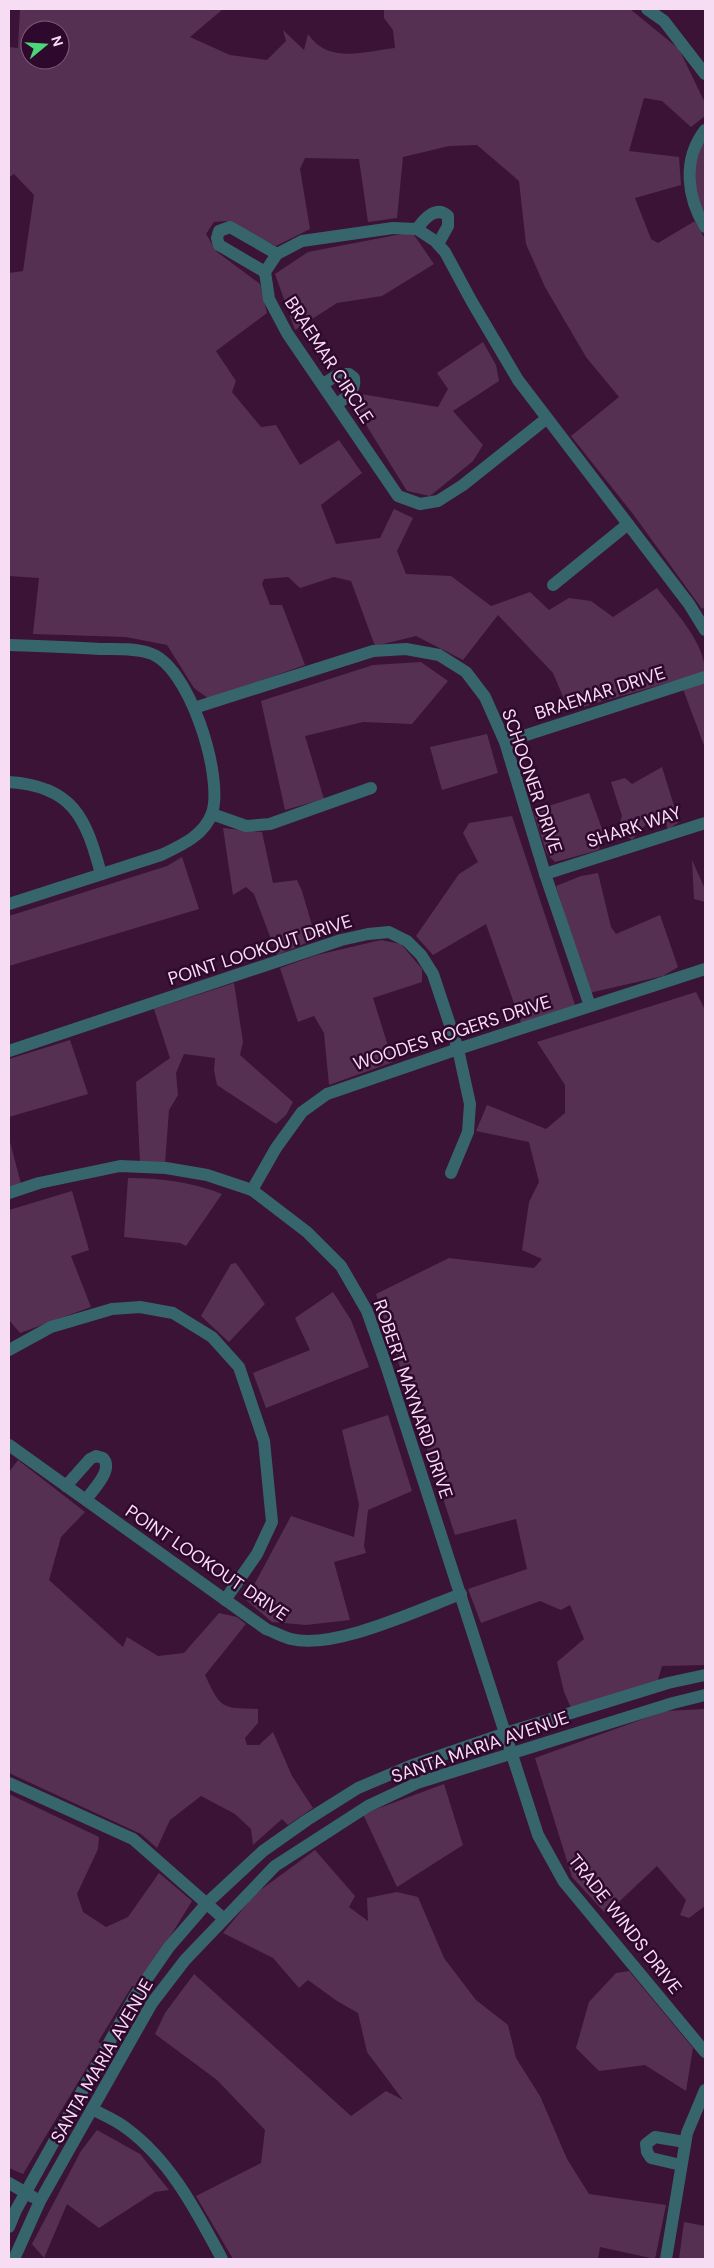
<svg xmlns="http://www.w3.org/2000/svg" width="714" height="2268" font-family="'DM Sans',sans-serif">
	<style>
		.green { fill: #563052; fill-rule: evenodd }
		.lines { fill: none; stroke-linecap: round; stroke-linejoin: round }
		.minor { stroke: #36656d; stroke-width: 12 }
		.labels { text-anchor: middle; stroke-width: 5; stroke-linejoin: round; paint-order: stroke }
		.street-label { font-size: 18px; fill: #f7ddf4; stroke: #2f082d }
	</style>
	<rect width="100%" height="100%" fill="#3a1337"/>
	<g class="green">
		<path d="M20,9h203l-33,28 40,18 37,5 19,-19 -3,-11 21,20 4,-16c21,31 57,17 87,14l-2,-18 -9,-12v-9h114l3,1 2,-1h127l49,40 26,54v13l-14,11 -29,-26 -18,-3 -15,53 50,6 2,28 -46,13 16,41 7,4 37,-22 10,18v368l-3,2 -69,-95 -62,-78 48,-39 -33,-40 -41,-70 -19,-43 -7,-63 -42,-36 -28,1 -46,11 -6,61 -29,4 -9,-63 -54,-1 -5,11 10,60 -34,17 -48,-25 -14,1 -8,12 11,18 43,32 7,29 -51,38 20,30 -4,11 29,35 15,-2 24,40 39,-25 23,33 -41,32 15,39 44,-6 14,-29 19,9 -16,33 9,23 45,2 40,30 39,-14 19,18 20,-12 22,3 22,16 44,-29c17,23 48,54 48,84l-136,39 -16,-38 -55,-58 -35,45 -47,-24 -41,10 -24,-65 -17,-4 -34,11 -12,-11 -24,2 -2,5 8,21h12l23,60 -96,34 -15,-11 -27,-43 -41,-8 -93,-3 6,-56 -30,-2v-303l14,-2 11,-76 -20,-21 -5,3v-130l9,1zM30,30h30v30h-30z"/>
		<path d="M705,136v78c-17,-32 -11,-47 0,-78z"/>
		<path d="M412,232l22,32 -52,32 -45,7 -42,27 -20,-56 33,-22z"/>
		<path d="M483,342l13,23 3,16 -46,30 30,34 -10,16 -43,35 -23,-5 -52,-84 6,-13 77,13 10,-18 -11,-16z"/>
		<path d="M421,662l27,19 -36,43 -49,-2 -58,14 19,63 -39,11 -24,-109 112,-36z"/>
		<path d="M705,682v66l-22,-59z"/>
		<path d="M487,734l11,39 -56,17 -12,-43z"/>
		<path d="M662,767l17,55 -11,8 -4,-11 -15,2 -17,19 -14,-12 4,-12 -11,-34 14,-4 7,6z"/>
		<path d="M589,793l13,36 -3,21 -44,12 -8,-8 -14,-43z"/>
		<path d="M512,816l63,189 -54,18 -35,-99 -53,31 -17,-19 43,-62 19,-12 -15,-29 6,-10z"/>
		<path d="M223,828l39,4 11,51 24,-3 5,11 14,48 -39,16 -23,-61 -8,-7 -13,8z"/>
		<path d="M182,857l17,52 -190,57v-50l158,-50z"/>
		<path d="M692,860l13,29v13l-11,-3z"/>
		<path d="M598,873l13,54 5,7 44,-19 18,52 -15,9 -74,17 -33,-107 25,-10z"/>
		<path d="M381,940l20,4 21,25v13l-49,16 20,64 -64,23 -5,-52 -10,-17 -16,6 -18,-54 37,-13z"/>
		<path d="M234,983l9,59 -3,13 53,47 -7,13 -10,9 -59,-39 -3,-15 1,-12 -31,-4 -8,19 2,22 -9,15 -4,54 -25,-2 -4,-80 34,-24 -16,-49z"/>
		<path d="M696,992l9,18v655l-43,1 -4,14 -87,28 -7,-16 -7,-30 27,-23 -14,-34 -9,5 -21,-9 -59,22 -13,-34 59,-20 -11,-50 -61,16 -79,-241 73,-36 85,10 8,-9 -20,-9 7,-48 10,-20 -10,-40 -53,-11 11,-26 59,24 19,-16v-28l-28,-43z"/>
		<path d="M70,1040l18,54 -79,23v-58z"/>
		<path d="M9,1138l12,46 -12,3z"/>
		<path d="M128,1178c33,0 64,4 94,16l-36,52 -6,-3 -56,-6z"/>
		<path d="M72,1191l17,59 -18,6 20,51 -71,26 -11,-13v-110z"/>
		<path d="M236,1263l29,41 -36,38 -28,-26 30,-52z"/>
		<path d="M333,1292l18,28 18,47 -103,41 -13,-35 57,-23 -15,-32z"/>
		<path d="M388,1415l24,76 -44,19 -4,36 2,7 -32,9 16,58 -44,5 -34,-3 -26,-22 45,-84 63,21 5,-33 -17,-74z"/>
		<path d="M18,1460l67,52 -24,25 -12,43 74,67 4,-10 31,19 26,-3 35,-40 18,4 9,7 -41,51c16,34 16,33 53,34v14l-13,15 2,7h12l14,-13 19,44 21,32 -25,17 -6,-6 -29,26 -2,-16 -16,-15 -34,-18 -31,24 -13,28 -16,-14 -132,-61v-301z"/>
		<path d="M705,1709v197l-16,12 -9,-3 6,-15 -29,-34 -51,48 -34,-37 -37,-119 130,-47z"/>
		<path d="M444,1784l19,61 -66,42 -34,-73z"/>
		<path d="M9,1794l90,43 -1,12 -21,45 6,18 23,15 22,-10 31,-44 33,28 -53,86 -7,-1 -34,56 3,2 -78,130 -14,-6z"/>
		<path d="M315,1850l40,46 -6,11 19,14 -1,-23 30,-6 21,5 26,61 32,42 32,25 8,33 24,38 27,63 22,35 77,11 -11,54 -55,-12 -2,12h-365l-37,-63 65,-33 4,-33 -48,-50 -62,-46 10,-21 29,-39 157,142 35,-25 17,9 -36,-48 -9,-39 -21,-12 -29,-21 -9,8 -26,-30 -50,-25 32,-39z"/>
		<path d="M629,1971l64,77 -7,43 -41,-26 -46,6 -23,-23 13,-46 27,-29z"/>
		<path d="M97,2130l43,24 29,36 -14,2 -56,36 -32,-24 -23,54 -12,-14 49,-93z"/>
		<path d="M684,2222l21,4v33h-26z"/>
	</g>
	<g class="lines">
		<g class="minor">
			<path d="M647,9l17,12 41,53"/>
			<path d="M705,130c-23,30 -18,67 0,97"/>
			<path d="M417,229c7,-10 19,-24 31,-13v10l-10,18"/>
			<path d="M265,272l-46,-27 -2,-7 2,-7 11,-4 47,27"/>
			<path d="M323,384l16,-10h10l5,4c2,13 -7,20 -18,26"/>
			<path d="M546,419l-83,66 -25,16 -18,3 -22,-8 -111,-163 -18,-34 -4,-27 12,-18 25,-13 91,-13 24,1 18,12 10,11 27,50 46,78 171,224 16,26"/>
			<path d="M553,585l75,-61"/>
			<path d="M9,645c30,1 60,2 91,4 15,0 34,-1 49,4 40,11 75,124 63,160 -8,23 -32,33 -51,42l-152,49"/>
			<path d="M194,708l179,-57 33,-2 33,6 27,17 19,25 20,45 40,132 45,132"/>
			<path d="M505,742l200,-65"/>
			<path d="M9,782c64,4 77,36 92,92"/>
			<path d="M212,814l34,12 24,-2 101,-36"/>
			<path d="M545,874l160,-51"/>
			<path d="M9,1051l332,-111 27,-6 21,-2 18,9 14,14 12,19 25,75 12,55 -2,28 -17,41"/>
			<path d="M252,1190l24,-42 26,-36 25,-18 131,-45 247,-80"/>
			<path d="M9,1193l30,-10 81,-17 46,2 41,7 45,15 55,42 34,34 26,45 19,54 152,470 26,47 141,170"/>
			<path d="M9,1350l42,-23 61,-18 28,-2 33,6 39,24 27,30 25,74 8,81 -15,32 -32,46"/>
			<path d="M9,1445l257,184c8,3 17,8 25,10 43,11 127,-29 170,-45"/>
			<path d="M66,1486l24,-27 6,-3 7,2c11,12 -10,31 -17,42"/>
			<path d="M9,1783l124,56 90,79"/>
			<path d="M92,2109c11,6 24,11 34,19 45,33 70,83 96,131"/>
			<path d="M681,2165l-30,-7 -4,-6 -1,-8 9,-7 30,5"/>
			<path d="M9,2183l24,14"/>
			<path d="M9,2227l7,-17 119,-214 34,-49 38,-44 56,-52 44,-31 51,-32 52,-22 96,-33 162,-50 37,-8"/>
			<path d="M14,2259l26,-58 112,-198 33,-43 90,-94 93,-60 49,-23 256,-80 32,-8"/>
			<path d="M666,2259l21,-126 18,-43"/>
		</g>
	</g>
	<g class="labels">
		<g class="street-label">
			<text transform="translate(329 360) rotate(57)" y="6">BRAEMAR CIRCLE</text>
			<text transform="translate(600 693) rotate(-18)" y="6">BRAEMAR DRIVE</text>
			<text transform="translate(532 781) rotate(71)" y="6">SCHOONER DRIVE</text>
			<text transform="translate(634 827) rotate(-18)" y="6">SHARK WAY</text>
			<text transform="translate(260 950) rotate(-18)" y="6">POINT LOOKOUT DRIVE</text>
			<text transform="translate(452 1033) rotate(-18)" y="6">WOODES ROGERS DRIVE</text>
			<text transform="translate(413 1399) rotate(71)" y="6">ROBERT MAYNARD DRIVE</text>
			<text transform="translate(207 1563) rotate(34)" y="6">POINT LOOKOUT DRIVE</text>
			<text transform="translate(480 1747) rotate(-19)" y="6">SANTA MARIA AVENUE</text>
			<text transform="translate(625 1924) rotate(52)" y="6">TRADE WINDS DRIVE</text>
			<text transform="translate(102 2061) rotate(-60)" y="6">SANTA MARIA AVENUE</text>
		</g>
	</g>
	<rect width="714" height="2268" fill="none" stroke="#f7ddf4" stroke-width="20"/>
	<g transform="translate(45 45) rotate(72)"><circle r="24" fill="#2f082d" stroke="#7f5d7d"/>
	<path d="M0-4L9 19L0 12L-9 19Z" fill="#4bd677"/>
	<text y="-8" font-size="14" font-weight="bold" text-anchor="middle" fill="#f7ddf4">N</text>
	</g>
</svg>
